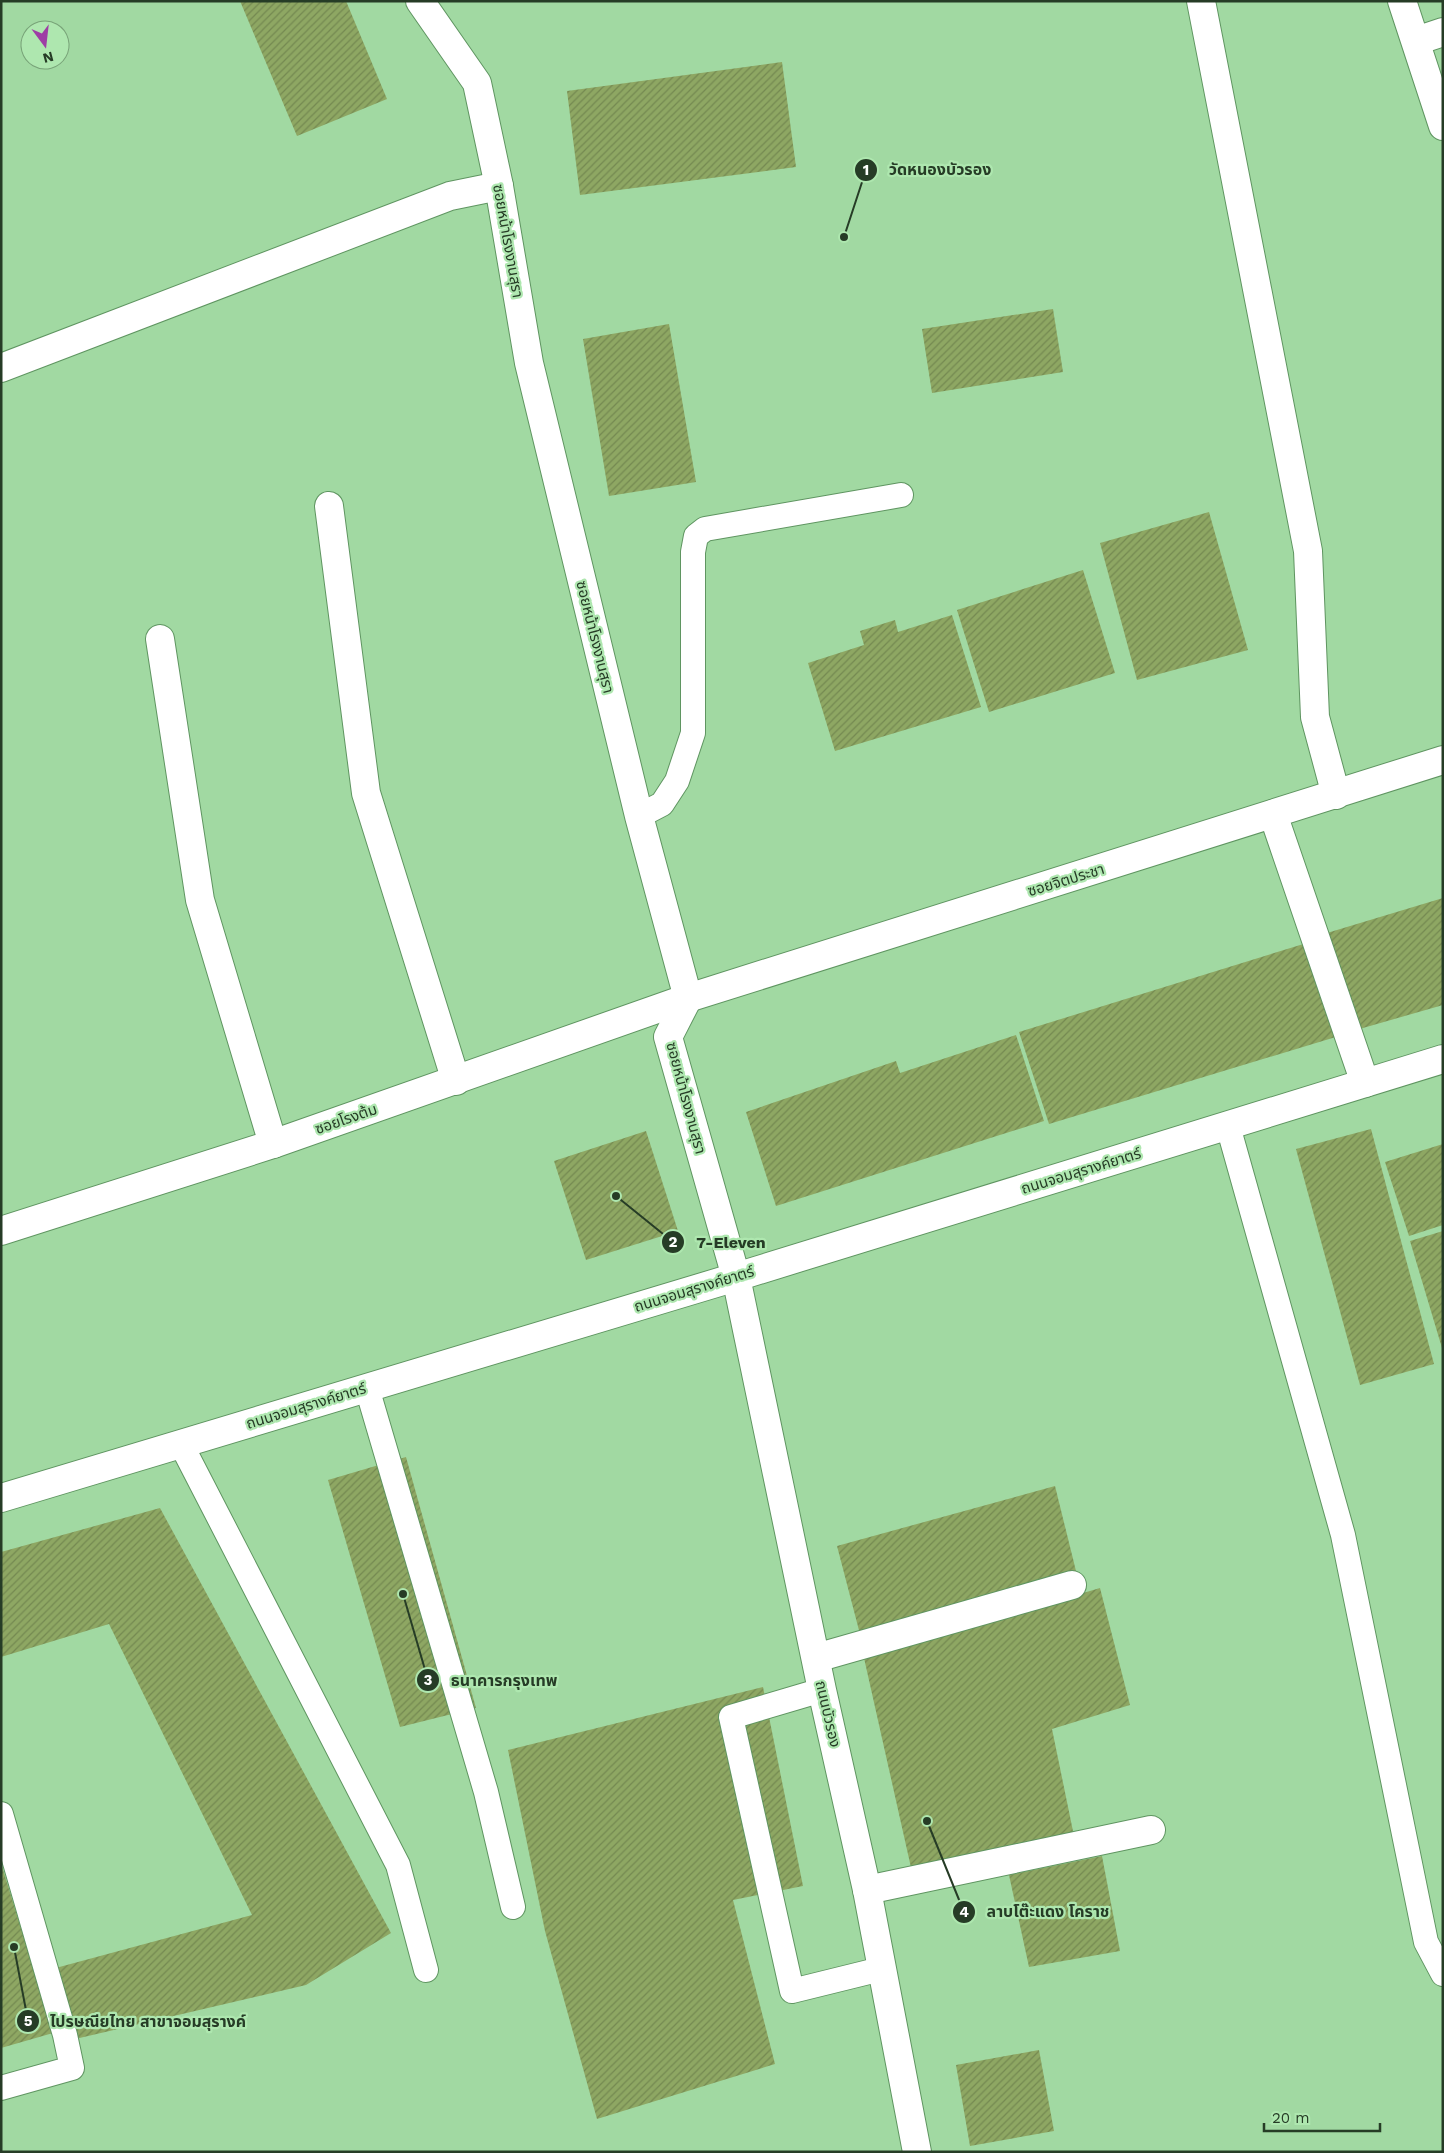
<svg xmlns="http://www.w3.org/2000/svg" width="1444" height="2153" font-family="'Work Sans','Noto Sans Thai',sans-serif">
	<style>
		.building { fill: url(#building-hatch) }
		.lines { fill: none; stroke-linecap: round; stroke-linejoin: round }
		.lane-casing { stroke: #5f9561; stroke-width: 26 }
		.street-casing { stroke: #5f9561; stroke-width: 30 }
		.secondary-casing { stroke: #5f9561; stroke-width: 30 }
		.lane { stroke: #fff; stroke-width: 24 }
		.street { stroke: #fff; stroke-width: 28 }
		.secondary { stroke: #fff; stroke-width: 28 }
		.labels { text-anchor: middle; stroke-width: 4.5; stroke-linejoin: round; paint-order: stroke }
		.street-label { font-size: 15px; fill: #263c26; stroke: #aee7af }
		.leader { fill: none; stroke: #263c26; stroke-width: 2 }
		.callout-dot { fill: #263c26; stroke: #aee7af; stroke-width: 2 }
		.mark-label { font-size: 15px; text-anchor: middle; font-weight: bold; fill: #fff }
		.callout-label { font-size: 16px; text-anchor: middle; font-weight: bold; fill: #263c26; stroke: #aee7af; stroke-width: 4.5; stroke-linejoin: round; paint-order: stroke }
	</style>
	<defs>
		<pattern id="building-hatch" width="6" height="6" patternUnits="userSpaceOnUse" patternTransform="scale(1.25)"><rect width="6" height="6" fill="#8ea763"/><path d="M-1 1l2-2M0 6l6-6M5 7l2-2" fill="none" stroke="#748951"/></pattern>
	</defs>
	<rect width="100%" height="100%" fill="#a1d9a2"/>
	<g class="building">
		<path d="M240,1h106l41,98 -90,37z"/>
		<path d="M782,62l14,105 -216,28 -13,-104z"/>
		<path d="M1053,309l10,63 -131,21 -10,-64z"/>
		<path d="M669,324l27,158 -87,14 -26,-157z"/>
		<path d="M1209,512l39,138 -111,30 -37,-137z"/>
		<path d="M1083,570l32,103 -126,39 -32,-102z"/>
		<path d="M952,615l29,92 -146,44 -27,-88 56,-18 -4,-14 35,-11 3,12z"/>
		<path d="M1443,898v107l-87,25 -29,-97z"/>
		<path d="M1310,942l29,94 -290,88 -30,-92z"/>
		<path d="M1016,1035l28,86 -268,85 -30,-94 150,-51 4,12z"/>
		<path d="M1371,1129l63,235 -74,21 -64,-236z"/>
		<path d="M646,1131l32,100 -92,29 -32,-99z"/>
		<path d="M1443,1144v81l-34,11 -24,-74z"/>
		<path d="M1443,1231v117h-1l-32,-107z"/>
		<path d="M406,1457l70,251 -76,19 -72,-247z"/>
		<path d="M1055,1486l22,89 -216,63 -24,-92z"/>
		<path d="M160,1508l231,425 -85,52 -235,55 -19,-71 200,-54 -143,-291 -108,33v-105z"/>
		<path d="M1100,1588l30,117 -78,24 22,107 -162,36 -48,-214z"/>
		<path d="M763,1687l40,199 -70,14 42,164 -178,55 -52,-188 -37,-181z"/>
		<path d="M1102,1856l18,95 -91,16 -20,-92z"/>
		<path d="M1,1863l52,170 -52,15z"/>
		<path d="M1039,2050l15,81 -84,15 -14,-81z"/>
	</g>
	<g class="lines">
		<defs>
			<g id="lane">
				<path d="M639,816l23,-12 15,-23 16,-48v-181l3,-16 9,-7 196,-34"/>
				<path d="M1228,1126l115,409 83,407 17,32"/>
				<path d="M367,1388l119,404 27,115"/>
				<path d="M181,1444l217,421 28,105"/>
				<path d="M822,1690l-91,27 61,274 89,-22"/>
				<path d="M1,1814l64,221 7,33 -71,20"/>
			</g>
			<g id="street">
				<path d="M420,1l57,82 22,103 30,177 110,453 49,182 -20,39 68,240"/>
				<path d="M1201,1l107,550 7,166 21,78"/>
				<path d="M1402,1l41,125"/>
				<path d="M1416,41l27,-9"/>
				<path d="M1,368l449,-172 49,-10"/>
				<path d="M329,506l37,287 90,288"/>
				<path d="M160,639l40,261 73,244"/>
				<path d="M1273,814l92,269"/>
				<path d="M1,1231l272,-87 415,-146 755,-238"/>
				<path d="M816,1658l256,-73"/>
				<path d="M867,1890l284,-60"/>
			</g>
			<g id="secondary">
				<path d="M736,1277l86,413 45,200 50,262"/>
				<path d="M1,1498l735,-221 707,-218"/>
			</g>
		</defs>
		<use href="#lane" class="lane-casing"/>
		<use href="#street" class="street-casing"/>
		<use href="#secondary" class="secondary-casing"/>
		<use href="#lane" class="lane"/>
		<use href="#street" class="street"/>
		<use href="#secondary" class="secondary"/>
	</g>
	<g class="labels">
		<g class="street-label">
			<text transform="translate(508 241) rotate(80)" y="5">ซอยหน้าโรงงานสุรา</text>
			<text transform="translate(595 637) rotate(76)" y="5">ซอยหน้าโรงงานสุรา</text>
			<text transform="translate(1066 880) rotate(-17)" y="5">ซอยจิตประชา</text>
			<text transform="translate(686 1098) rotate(75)" y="5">ซอยหน้าโรงงานสุรา</text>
			<text transform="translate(346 1119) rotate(-19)" y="5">ซอยโรงต้ม</text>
			<text transform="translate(1081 1171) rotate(-17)" y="5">ถนนจอมสุรางค์ยาตร์</text>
			<text transform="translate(694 1289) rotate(-17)" y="5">ถนนจอมสุรางค์ยาตร์</text>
			<text transform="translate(306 1406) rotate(-17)" y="5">ถนนจอมสุรางค์ยาตร์</text>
			<text transform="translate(828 1714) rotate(77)" y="5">ถนนบัวรอง</text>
		</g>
	</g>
	<path class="leader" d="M844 237L866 170M616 1196L673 1242M403 1594L428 1680M927 1821L964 1912M14 1947L28 2021"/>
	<g class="callout-dot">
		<circle cx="844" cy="237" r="5"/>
		<circle cx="616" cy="1196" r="5"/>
		<circle cx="403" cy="1594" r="5"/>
		<circle cx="927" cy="1821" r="5"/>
		<circle cx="14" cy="1947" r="5"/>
		<circle cx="866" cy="170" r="12"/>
		<circle cx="673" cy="1242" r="12"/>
		<circle cx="428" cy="1680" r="12"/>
		<circle cx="964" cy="1912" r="12"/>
		<circle cx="28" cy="2021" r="12"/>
	</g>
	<g class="mark-label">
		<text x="866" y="175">1</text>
		<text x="673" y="1247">2</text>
		<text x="428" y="1685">3</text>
		<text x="964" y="1917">4</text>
		<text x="28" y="2026">5</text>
	</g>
	<g class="callout-label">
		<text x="940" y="175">วัดหนองบัวรอง</text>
		<text x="731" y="1248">7-Eleven</text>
		<text x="504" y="1686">ธนาคารกรุงเทพ</text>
		<text x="1048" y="1917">ลาบโต๊ะแดง โคราช</text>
		<text x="148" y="2027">ไปรษณียไทย สาขาจอมสุรางค์</text>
	</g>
	<rect width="1444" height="2153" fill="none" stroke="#263c26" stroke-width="5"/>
	<g transform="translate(45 45) rotate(165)"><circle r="24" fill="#aee7af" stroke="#78a378"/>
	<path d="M0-4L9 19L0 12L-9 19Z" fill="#9e3da5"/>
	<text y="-8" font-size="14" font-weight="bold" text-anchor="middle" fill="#263c26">N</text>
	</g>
	<path d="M1264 2123v8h116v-8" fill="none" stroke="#263c26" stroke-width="2.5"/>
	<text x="1272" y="2123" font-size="15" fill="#263c26" stroke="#aee7af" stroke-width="4" paint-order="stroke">20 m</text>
</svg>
